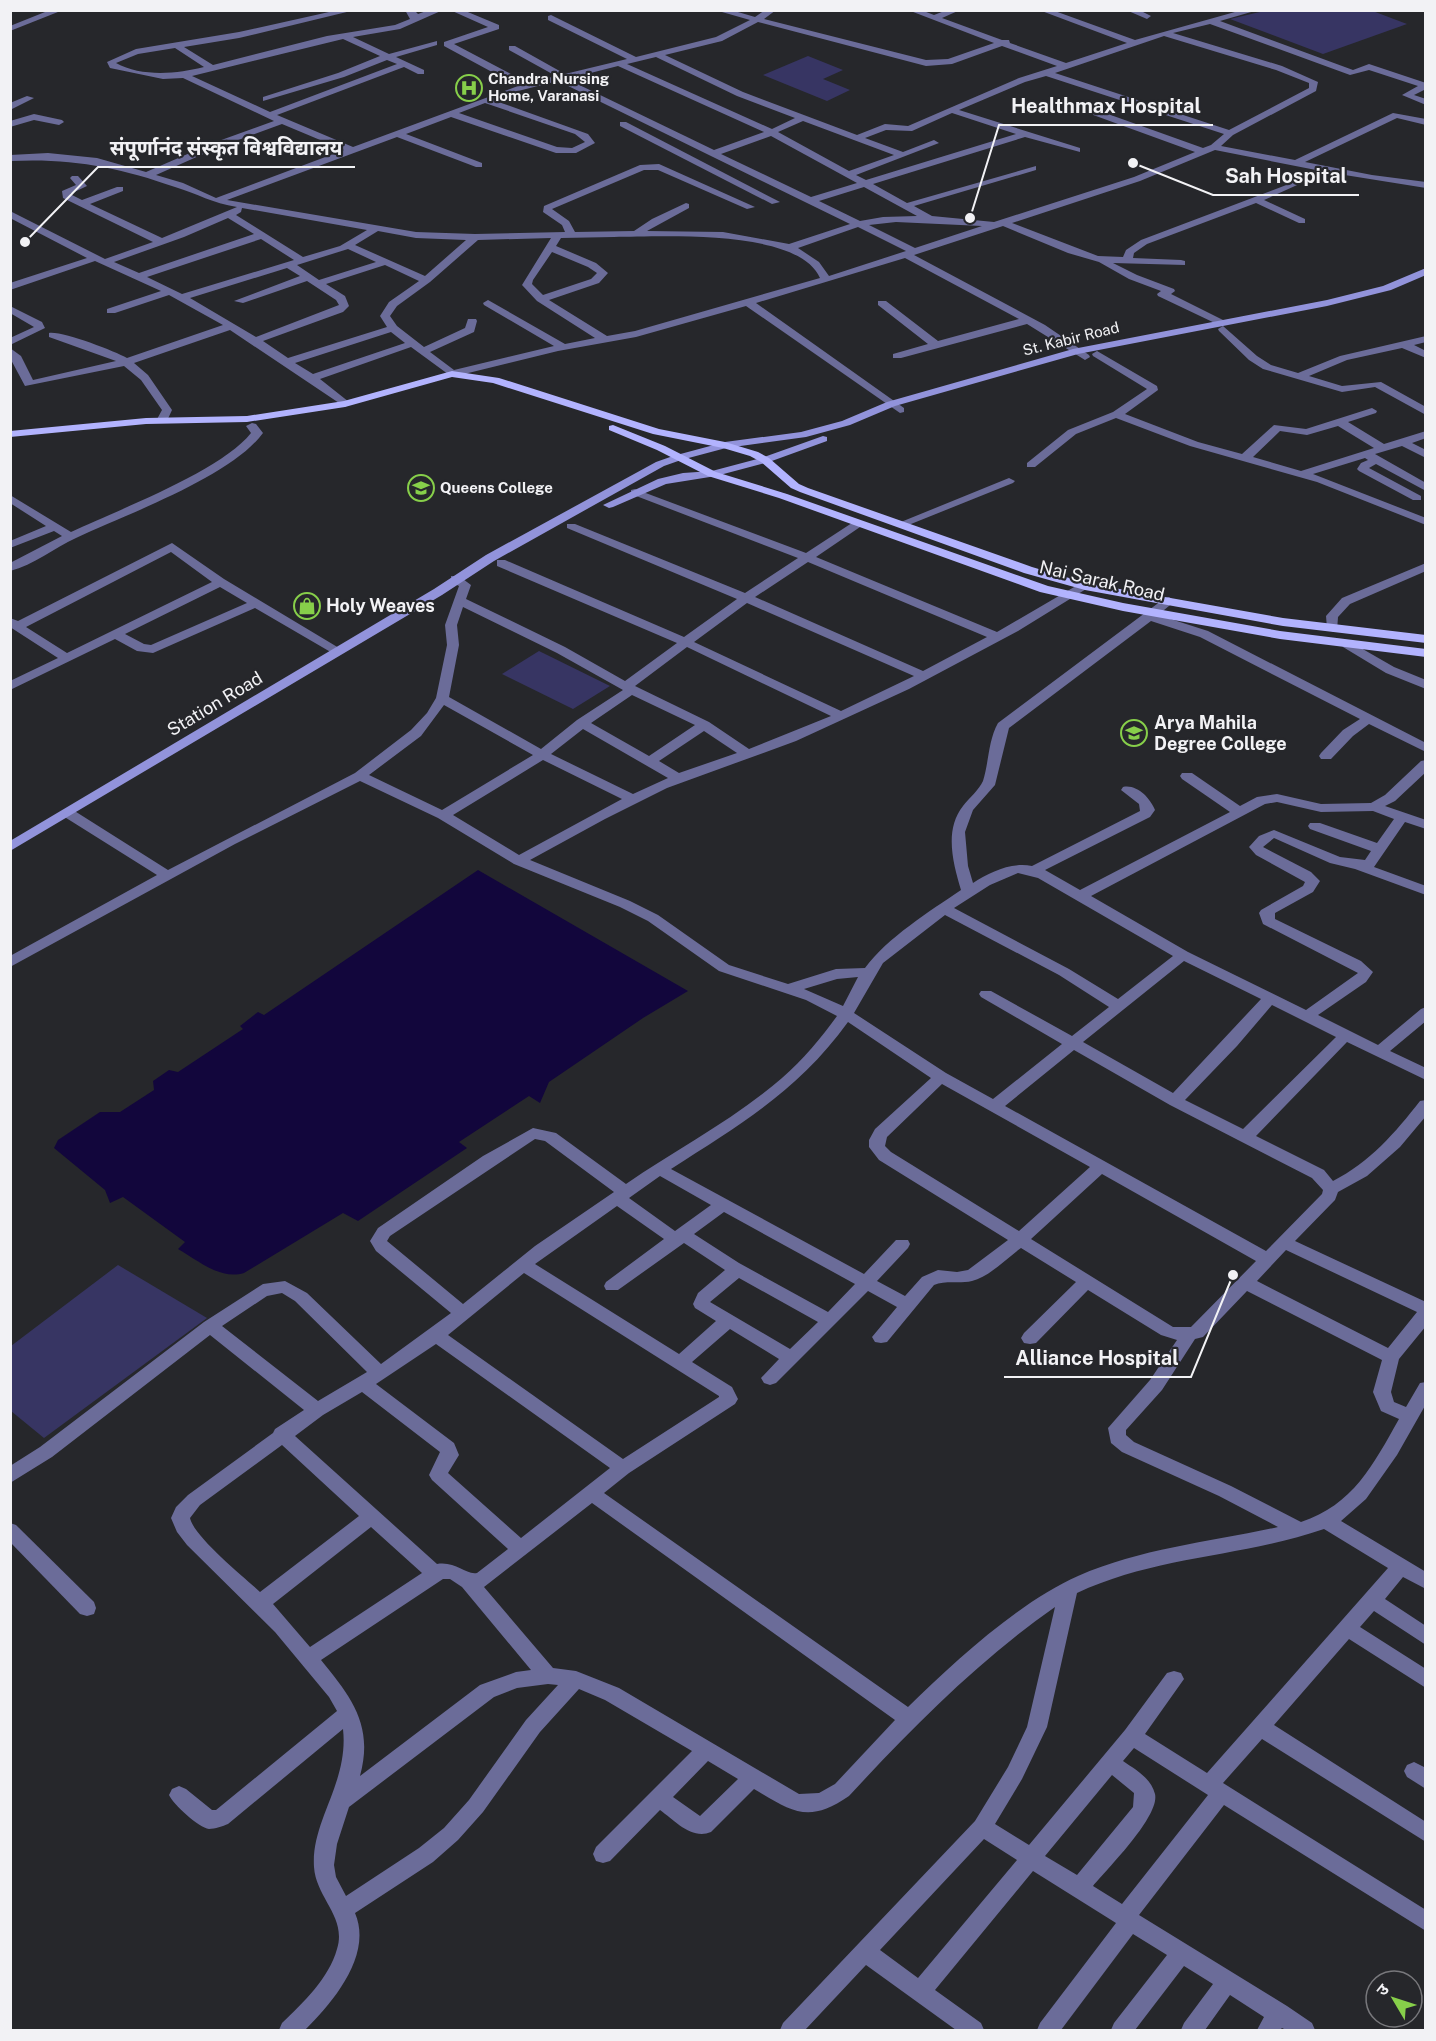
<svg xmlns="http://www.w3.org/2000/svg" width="1436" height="2041" font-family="'Public Sans','Noto Sans Devanagari',sans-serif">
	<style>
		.green { fill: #373563 }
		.water { fill: #12063c }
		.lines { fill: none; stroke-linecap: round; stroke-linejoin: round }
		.street { fill: #6b6c99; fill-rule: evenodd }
		.secondary { fill: #9293db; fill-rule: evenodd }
		.primary { fill: #b2b3fe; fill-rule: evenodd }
		.labels { text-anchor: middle; stroke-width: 4.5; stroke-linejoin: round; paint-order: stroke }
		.far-poi-label { font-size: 15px; font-weight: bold; fill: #f2f2f5; stroke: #26272b; text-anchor: start }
		.far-street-label { font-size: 15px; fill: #f2f2f5; stroke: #26272b }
		.street-label { font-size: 18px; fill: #f2f2f5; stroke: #26272b }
		.poi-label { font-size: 18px; font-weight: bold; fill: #f2f2f5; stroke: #26272b; text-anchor: start }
		.leader { fill: none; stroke: #f2f2f5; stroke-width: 2 }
		.callout-dot { fill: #f2f2f5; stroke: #26272b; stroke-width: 2 }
		.callout-label { font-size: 20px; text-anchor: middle; font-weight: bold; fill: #f2f2f5; stroke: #26272b; stroke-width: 4.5; stroke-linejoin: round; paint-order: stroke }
	</style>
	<rect width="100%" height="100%" fill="#26272b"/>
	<g class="green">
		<path d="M1370,10l37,14 -84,30 -93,-35 34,-8z"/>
		<path d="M808,56l35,14 -20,9 27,11 -23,11 -64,-26z"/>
		<path d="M539,651l71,35 -37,23 -71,-35z"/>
		<path d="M118,1265l89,53 -163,120 -33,-27v-65z"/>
	</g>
	<path class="water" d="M478,870l210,121 -45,27 -94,64 -9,21 -11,-7 -70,46 8,6 -109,73 -15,-8 -99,60c-24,7 -45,-12 -66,-24l7,-7 -62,-45 -13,6 -5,-13 -51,-42 4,-8 42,-28h20l34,-22 -1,-9 16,-11 9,2 65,-43 -3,-3 18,-14 6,3z"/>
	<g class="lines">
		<g class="street">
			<path d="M50,10h13l-53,21v-5z"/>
			<path d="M338,10h17l-116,28 -55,9 29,18 114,-29 68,-11 15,-6 -5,-9h9l4,4 11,-4h14l-43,19 -47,8 36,17 48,-13v4l-41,12 28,13v4h-6l-14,-7 -127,48 76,32 165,-61 -74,-40v-4l44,-15 -38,-17h13l36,15v4l-45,15 74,39 28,-7 -47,-26v-4h6l50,28 62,-15 -79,-39v-4l3,-1 85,42 80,-20 34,-17 -35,-10h16l24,7 10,-7h11l-12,9 162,41 22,-1 46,-16 -86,-33h13l13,5 13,-5h13l-18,8 60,22h7l1,3 56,20 61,-20 -88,-33h13l83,30 107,-30h16l-38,11 133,49 16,-6 57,19v6l-12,6 12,4v6l-24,-10 16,-9 -49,-16 -19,5 -140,-51 -37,9 109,33 36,16 -2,9 -83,44 -12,11 74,14 98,-47 33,6v6l-29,-7 -92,44 67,13 54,7v6l-100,-16 -62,28 41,19v4h-6l-43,-20 -109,41 -13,9 -1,5 48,2 4,1v4l-72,-2 24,12 37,14 1,2 -4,3 52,26 1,2 -5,3 -61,-29 -1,-2 4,-3 -32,-12 -30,-17 -31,-9 -65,-27 -89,29 131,70 44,30 1,2 -5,3 -58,-36 -126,34h-8v-4l35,-10 -50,-39v-4h8l52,40 81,-22 -114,-61 -149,45 148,105v4l-4,1 -154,-107 -110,31 -78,14 -106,26 -41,-30 -91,32 29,23 1,2 -5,3 -115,-77 -96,33 14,12 24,35 -6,13h-8l-2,-2 6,-11 -21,-30 -17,-14 -99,20 -15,-28v-10l11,8 12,24 83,-19 -67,-24v-4c14,-2 65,18 78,25l96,-33 -54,-30 -54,18h-8v-4l54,-18 -66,-30 -85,29v-7l77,-25 -77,-40v-7l95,48 48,-17 -90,-44 -1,-7 14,-6 -6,-7 2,-2h6l9,10 -17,8 12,6 35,-13h6v4l-33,13 72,34 75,-31c-25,-4 -39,-13 -62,-20 -57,-20 -104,-29 -165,-26v-6l38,-2 49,5 49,14 67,-29 61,-22 -91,-43 -20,1 -53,-11 -3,-6 29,-13 103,-17zM758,22l168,44 26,-2 50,-18 55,20 -38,12 -111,48 -23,-2 -28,11 -114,-43 -78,-37 57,-14zM1164,36l112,34 33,13v5l-80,42 -174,-57zM343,39l37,17 -42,17 -75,24v4l81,-24 43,-17 10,4 -127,48 -78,-36zM175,48l29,19c-27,7 -63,10 -88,-4l22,-9zM656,57l81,39 58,22 -23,11 -145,-65zM618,66l146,66 -50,18 -147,-71zM1046,76l178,58 -13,11 -8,3 -123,-44h-6v4l121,44 -61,25 -140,45 -62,-6 -18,-10 122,-36v-4l-129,37 -34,-19 152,-47 55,15v-4l-121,-38 66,-28zM558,81l292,143 -61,20 -66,-12 -76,-1 42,-23v-4l-3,-1 -34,16 -18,12 -59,1 -6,-11 -17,-12 92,-39h14l89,39 8,-2 -96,-43 -19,1 -96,41 -1,6 19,13 3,7 -90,2 -59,-2 -189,-32 170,-63 79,30h6v-4l-76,-29 45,-17 105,36h20l19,-10 -7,-9 -95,-34 21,-8zM485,103l90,31 10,8 -13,6 -15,-1 -98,-34zM952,113l64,21 -150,46 -10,-5 83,-32 -5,-3 -31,12 -38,-14 21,-8 26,1zM803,121l91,34 -45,16 -71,-39zM282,124l62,26 -128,48 -33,-15 -27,-8 63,-28zM771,136l86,47 -46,14 -90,-43zM1215,150l101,20 -27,14 -148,56 -15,10 -3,7 -25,-1 -86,-33 128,-42zM864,187l53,29 -34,1 -23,4 -41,-20zM242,208l125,22 -27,16 -37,11 -67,-42 5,-3zM228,218l26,16 -115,39 -25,-11 70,-25zM896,222l86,4 -67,22 -46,-23zM858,227l48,24 -77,25 -10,-14 -21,-14zM378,231l38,7 50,2 -41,36 -70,-31zM614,237c48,0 184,-9 206,41l-185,53 -28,5 -58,-36 50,-17 9,-10 -12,-10 -40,-17 5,-8zM551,238l-29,47 15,16 58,37 -30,6 -77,-44 -5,3 1,2 70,41 -100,24 -24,-18 44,-20 3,-11 -1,-2h-8l-3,9 -41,19 -27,-21 -7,-10 7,-10 33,-24 48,-42zM261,239l33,21 -112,34 -35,-17zM348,249l28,13 -57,18 -22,-15zM552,252l36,15 9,6 -6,6 -48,16 -11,-11 1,-4zM385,265l34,16 -30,21 -9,14 7,11 -99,31 -25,-17 80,-29 6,-6 -4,-10 -19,-12zM287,268l13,8 -66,25 9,2 64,-22 29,19 3,5 -83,32 -66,-39zM391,332l14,11 -92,31 -18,-11z"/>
			<path d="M1126,10h13l12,6 -4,3z"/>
			<path d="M27,96l7,2 -24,12v-7z"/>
			<path d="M34,114l28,6 2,2 -5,3 -25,-5 -24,7v-6z"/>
			<path d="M620,122h6l154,80 -8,2 -152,-78z"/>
			<path d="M10,306l32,16 3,6 -35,17v-7l24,-11 -24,-14z"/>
			<path d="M1223,326l34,30 14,9 27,8 42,-17 86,-20v6l-12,3 12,6v7l-24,-10 -55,12 -38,16 33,10 39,-4 45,25v8l-51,-28 -33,5 -79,-23 -14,-9 -30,-29 -1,-2z"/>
			<path d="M1097,351l60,35 1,4 -33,24 73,28 44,12 32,-29 32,4 66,-21 5,3 -1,2 -28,9 36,22 42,-13v7l-14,5 14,7v8l-24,-12 -27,8 51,29v8l-50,-27 -7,4 52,28v4h-8l-54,-29 -2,-2 4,-6 7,-3 -3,-2 -52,16 113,44v7l-109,-43 -127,-36 -74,-28 -40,16 -41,33h-8v-4l41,-33 45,-18 34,-23 -54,-33 -1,-2zM1338,426l36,22 -73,23 -48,-14 27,-26 27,4z"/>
			<path d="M252,423l4,1 7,9c-32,44 -136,81 -187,105 -22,10 -42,27 -66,33v-8l52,-27 -8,-5 -44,17v-7l36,-15 -36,-23v-8l61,37c47,-22 150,-61 180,-99l-5,-7z"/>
			<path d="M1009,478l6,3 -2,2 -107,43 -4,2 -6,-4z"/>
			<path d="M635,489l171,64 49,-32h8v4l-47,32 181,75 84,-49h8l2,3 -73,45 -109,58 -113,52 -129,47 -62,31 -75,41 100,41 28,14 71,50 59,19 48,-15 29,-1c22,-30 65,-57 96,-78 -8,-27 -17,-60 2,-84 6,-8 16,-16 20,-25 6,-19 5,-40 15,-58l167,-125 4,-1 6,4 -17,14 50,16 218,112v9l-57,-28 -16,12 -22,23h-10l-2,-3 2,-3 22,-23 17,-11 -160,-82 -49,-16 -142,107 -14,57 -22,25 -8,22 3,34 5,17c17,-11 38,-21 59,-17l108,-55 -1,-7 -18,-14 2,-3c14,-3 27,11 32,23l-5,7 -105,53 35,20 150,-78 -48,-33 -2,-3 2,-3h10l48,33 17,-9 20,-3 44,10 50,-1 14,-8 36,-34 5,-1v12l-31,29 -10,5 41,14v9l-21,-7 -31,45 52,19v9l-71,-26 -25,-6 -56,-25 -11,9 48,25 9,9 -7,11 -38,21v6l86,42 12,11 -7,10 -48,33 60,30 43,-36 5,-2v14l-36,30 36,17v12l-79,-38 -91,94 68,34 9,11c37,-19 62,-48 87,-80l6,-1v16l-26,31 -33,29 -29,16 -3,8 -40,41 131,61v24l-27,33 -8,33 3,10 12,5 14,-24 6,-1v22l-29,51 -31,44 -25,22 85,51v17l-23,-12 -18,22 41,27v19l-52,-34 -14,16 66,42v19l-77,-49 -75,86 152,97v20l-164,-103 -39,44 203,127v21l-202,-126 -85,110 148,91 25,17 3,7h-29l-4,-2 -2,2h-23l7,-13 -34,-22 -25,35h-24l3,-7 29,-39 -29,-18 -49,64h-24l3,-7 53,-68 -34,-21 -72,96h-24l3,-7 76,-100 -83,-52 -98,119 46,33 3,7h-28l-90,-65 -61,65h-25l3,-7 192,-202 33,-54 19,-40 28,-120c-77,54 -142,120 -206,189 -41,28 -56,16 -95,-7l-43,43c-19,8 -36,-11 -51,-22l-50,51 -7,2 -7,-2 -3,-7 3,-7 96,-96 -87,-51 -26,-11 -39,43 -57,80 -25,28 -25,22 -78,51c18,42 -22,89 -50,117h-26l3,-7c21,-20 47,-45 55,-74 10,-32 -21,-51 -23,-82 -3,-47 35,-84 29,-138l-115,95c-5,2 -13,5 -19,5 -10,-1 -36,-25 -40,-34l3,-6 7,-3 7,3 26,21h4l121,-99 -8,-14 -54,-65 -88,-87 -10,-13 -6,-14 5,-11 12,-12 85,-62 2,-4 29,-19 -94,-75 -158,122 -42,26v-17l30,-19 164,-125 59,-38 22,-3 22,12 74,71 70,-51 -75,-62 -6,-10 8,-13 105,-72 50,-28 23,5 70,51c51,-35 109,-65 156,-106 21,-18 39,-40 55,-62l-31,-16 -87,-29 -71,-50 -28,-14 -106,-43 -76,-46 -78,-37 -125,63 -225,123v-11l147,-81 -94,-59 -2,-3 2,-3h10l95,60 187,-97 56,-43 16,-17 9,-15 11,-53 -2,-20 14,-39 -8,-4v-6h8l12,9 -5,14 99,48 60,34 52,-38 -180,-77v-6h8l179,77 53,-38 -170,-71v-4h8l170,69 53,-35 -167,-64v-4zM808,562l179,75 -64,34 -168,-74zM747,603l167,73 -73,35 -147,-69zM463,607l94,46 66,37 -46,30 -36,29 -92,-52 10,-52 -2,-20zM687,647l144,69 -82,33 -40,-27 -74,-36zM632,695l63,30 -46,31 -58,-33zM444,705l89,50 -91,55 -73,-35 52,-39zM583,729l85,49 -35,16 -82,-40zM704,731l33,22 -58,20 -20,-12zM543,760l79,39 -103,56 -66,-40zM1277,802l44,10 52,-1 21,8 -17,24 -57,-20h-10l-2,3 2,3 61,22 -6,9 -25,-3 -66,-27 -15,6 -10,11 7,8 49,27 -2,4 -42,24 -2,3 4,11 95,49 -52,37 -118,-58 -97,-56 174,-92zM1018,873l20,5 135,78 -55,43 -49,-30 -115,-61 36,-23zM945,915l114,60 50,32 -37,29 -81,-45h-10l-2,3 2,3 81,47 -69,55 -47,-26 -92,-60 29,-50zM1184,961l77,38 -88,94 -90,-51zM858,977l-15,29 -39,-17 33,-10zM1272,1005l64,32 -93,92 -58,-29 52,-54zM848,1022l83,56 -56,51 -6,11v7l10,13 129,80 -40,30 -11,2 -19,-2 -16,7 -17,19 -28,-15 31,-33 2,-4 -2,-4h-12l-32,34 -193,-105c70,-45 127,-78 177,-147zM1074,1050l96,55 142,73 11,12 -1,4 -56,57 -261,-145zM942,1084l148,83 -71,64 -128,-79 -6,-6 2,-9zM535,1139l10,2 69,51 -79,54 -72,58 -76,-63 3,-5zM1102,1174l154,87 -65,66h-18l-142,-88zM660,1176l51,29 -36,26 -46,-33zM617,1206l47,33 -58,43 -2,4 2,4h12l66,-47 41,27 -27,23 -5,11 2,4 21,13 -37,33 -144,-90zM724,1212l131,72 -27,28 -89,-49 -45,-29zM1021,1248l55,34 -52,51 -3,5 3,5 6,1 6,-1 52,-53 73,45 16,5 -27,40 -42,48 3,15 11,9 97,44 59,31c-67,15 -136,21 -200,49 -59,26 -124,86 -170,131l-304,-214 25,-20 106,-69 3,-5 -6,-12 -40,-25 38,-33 49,30 -18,19 3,5 6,2 6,-2 92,-92 29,16 -25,30 3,5 6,1 6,-1 47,-57c11,-5 26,-1 38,-4 17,-4 35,-23 49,-33zM1286,1250l131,62 -29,36 -131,-67zM524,1273l195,123v1l-96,62 -175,-124zM739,1278l79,44 -28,27 -80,-47zM1247,1291l135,69 -9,32 8,19 18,8c-26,46 -46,86 -98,103l-70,-36 -97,-44 -8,-7v-5l36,-40 33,-51 8,-2zM282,1293l13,8 72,71 -49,29 -96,-75 45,-30zM436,1344l174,124 -89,70 -73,-65 11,-18 -5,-12 -78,-59zM362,1392l78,60 -11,23 3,5 76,69 -31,24c-12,2 -21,-12 -40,-9l-142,-128 28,-21zM282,1445l77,71 -99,76c-16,-15 -66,-55 -70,-74l10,-13zM592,1503l303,217 -60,64 -16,9 -20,1 -180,-106 -43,-17 -23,-3 -69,-81zM371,1527l51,46 -112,74 -37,-43zM1324,1529l64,39 -181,205 -62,-39 39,-55 -3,-6 -7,-2 -7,2 -42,57 -96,115 -34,-21 27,-45 25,-52 30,-134c78,-37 166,-36 247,-64zM443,1579h7l12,8 69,83 -15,2 -36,13 -120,91c14,-51 -9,-79 -39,-116zM548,1684l10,1 -32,35 -57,80 -25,28 -25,20 -73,48 -10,-19 -2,-12 3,-21 12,-37 145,-110 23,-9zM1134,1748l74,47 -86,109 -29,-18c15,-18 67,-70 62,-92 -4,-16 -19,-24 -32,-33zM708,1761l30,18 -38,37 -27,-19zM1112,1775l22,18 -1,14 -56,68 -32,-19zM984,1839l33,21 -99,118 -38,-28z"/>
			<path d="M172,543l52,36 120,72 -6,4 -4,-1 -79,-46 -102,45 -16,-2 -22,-12 -105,51v-9l48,-23 -48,-31v-9l8,3zM171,552l41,30 -145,71 -41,-26zM220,587l27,16 -96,42 -7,-1 -19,-10z"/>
			<path d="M1426,563v8l-76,33 -12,13 -1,14 -4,1 -6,-4 -1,-12 16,-18z"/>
			<path d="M1347,640l47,27 32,13v9l-40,-16 -43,-26 -2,-3z"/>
			<path d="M10,1523l6,2 78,77 2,6 -2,6 -7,2 -7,-2 -70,-72z"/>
			<path d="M1414,1762l12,6v21l-19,-12 -3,-6 3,-6z"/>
		</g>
		<g class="secondary">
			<path d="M1426,268v7l-35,15 -64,16 -249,48 -183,52 -45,19 -44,12 -80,11 -45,12 -17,6 -170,95 -52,34 -432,256v-10l424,-252 52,-34 170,-93 17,-6 52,-14 76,-10 41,-11 45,-19 186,-53 254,-49 56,-14z"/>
			<path d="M823,436l4,1v4l-58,21 -53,14 -50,8 -53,23 -4,1 -6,-3 55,-26 25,-6 29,-2 49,-13z"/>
		</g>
		<g class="primary">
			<path d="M452,371l47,7 160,51 66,13 33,10 11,6 30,26 9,4 224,79 54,16 197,35 143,17v8l-143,-17 -198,-36 -61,-17 -224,-81 -9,-4 -30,-26 -11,-6 -27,-8 -70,-14 -160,-51 -41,-6 -107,30 -98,15 -101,2 -136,13v-6l136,-13 101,-2 97,-15z"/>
			<path d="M613,425l52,21 51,26 71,22 261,92 75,17 157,28 146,18v8l-146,-18 -157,-28 -83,-19 -261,-94 -71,-22 -51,-26 -48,-20v-4z"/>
		</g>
	</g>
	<defs>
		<symbol id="hospital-ring" viewBox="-11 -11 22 22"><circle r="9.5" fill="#26272b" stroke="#87cf4a" stroke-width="1.5"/><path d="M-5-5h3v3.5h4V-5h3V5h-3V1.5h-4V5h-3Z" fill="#87cf4a"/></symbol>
		<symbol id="school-ring" viewBox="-11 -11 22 22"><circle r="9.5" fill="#26272b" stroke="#87cf4a" stroke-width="1.5"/><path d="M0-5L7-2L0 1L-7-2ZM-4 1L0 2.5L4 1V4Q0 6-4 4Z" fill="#87cf4a"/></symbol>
		<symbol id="shop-ring" viewBox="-11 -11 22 22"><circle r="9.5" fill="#26272b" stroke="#87cf4a" stroke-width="1.5"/><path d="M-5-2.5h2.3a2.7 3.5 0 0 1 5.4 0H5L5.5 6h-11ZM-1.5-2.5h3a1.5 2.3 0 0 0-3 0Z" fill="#87cf4a"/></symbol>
		<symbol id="university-ring" viewBox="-11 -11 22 22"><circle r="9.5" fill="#26272b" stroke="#87cf4a" stroke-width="1.5"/><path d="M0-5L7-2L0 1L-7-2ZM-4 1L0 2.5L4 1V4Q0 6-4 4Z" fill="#87cf4a"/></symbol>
	</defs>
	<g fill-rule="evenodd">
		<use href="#hospital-ring" x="454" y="73" width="30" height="30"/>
		<use href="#school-ring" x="406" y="473" width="30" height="30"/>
		<use href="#shop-ring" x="292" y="591" width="30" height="30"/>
		<use href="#university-ring" x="1119" y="718" width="30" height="30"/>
	</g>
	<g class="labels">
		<g class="far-poi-label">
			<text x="488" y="84">Chandra Nursing<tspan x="488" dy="17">Home, Varanasi</tspan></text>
			<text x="440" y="493">Queens College</text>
		</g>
		<g class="far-street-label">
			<text transform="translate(1071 339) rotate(-14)" y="5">St. Kabir Road</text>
		</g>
		<g class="street-label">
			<text transform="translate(1102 581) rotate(13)" y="6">Nai Sarak Road</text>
			<text transform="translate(215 704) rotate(-31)" y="6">Station Road</text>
		</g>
		<g class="poi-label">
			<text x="326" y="612">Holy Weaves</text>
			<text x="1154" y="729">Arya Mahila<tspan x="1154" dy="21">Degree College</tspan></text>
		</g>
	</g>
	<path class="leader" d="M970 218L999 125H1213M25 242L98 167H355M1133 163L1213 195H1359M1233 1275L1191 1377H1004"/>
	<g class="callout-dot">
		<circle cx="970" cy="218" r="6"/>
		<circle cx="25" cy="242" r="6"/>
		<circle cx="1133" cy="163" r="6"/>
		<circle cx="1233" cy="1275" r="6"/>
	</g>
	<g class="callout-label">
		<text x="1106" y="113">Healthmax Hospital</text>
		<text x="226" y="155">संपूर्णानंद संस्कृत विश्वविद्यालय</text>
		<text x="1286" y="183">Sah Hospital</text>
		<text x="1097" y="1365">Alliance Hospital</text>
	</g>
	<rect width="1436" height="2041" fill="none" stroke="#f2f2f5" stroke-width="24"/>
	<g transform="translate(1394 1999) rotate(309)"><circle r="28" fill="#26272b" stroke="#78787c" stroke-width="1.5"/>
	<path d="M0-4.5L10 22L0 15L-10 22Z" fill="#87cf4a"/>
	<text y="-9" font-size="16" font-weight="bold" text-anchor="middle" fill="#f2f2f5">उ</text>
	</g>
</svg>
